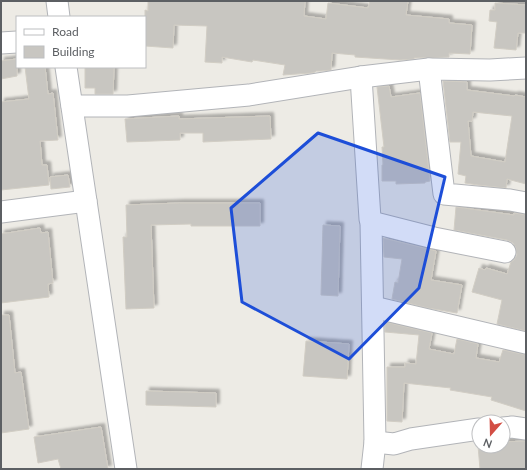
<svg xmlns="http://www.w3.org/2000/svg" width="527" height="470" font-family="Lato,sans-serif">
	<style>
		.building { fill: #c8c6c1; stroke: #d1cdc4; fill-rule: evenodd; filter: url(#shadow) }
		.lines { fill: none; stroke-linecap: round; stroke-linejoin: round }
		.minor-casing { stroke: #b2b4b8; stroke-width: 23 }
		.minor { stroke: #fff; stroke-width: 21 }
		.marked { fill: #1d4ed8; fill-opacity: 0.2; stroke: #1d4ed8; stroke-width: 3; stroke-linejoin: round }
	</style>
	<defs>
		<filter id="shadow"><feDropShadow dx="3.5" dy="-3.5" stdDeviation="1" flood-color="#0004"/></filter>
	</defs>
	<rect width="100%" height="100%" fill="#edebe5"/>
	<g class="building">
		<path d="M148,1h157l-1,15 22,3 2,-16 40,5 2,-7h38l-2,14 43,4v4l23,2 -2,29 -21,-1v4l-35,1v1l-14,1 -45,-3v-2l-23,-2 -1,17 -10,1h-5l-1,1 -4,1 -28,2 2,-10 -32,-5 -1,2 -30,-5v6l-17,-1 2,-36 -33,-1 -1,23 -28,-2v-36l3,1z"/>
		<path d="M495,3l31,2v28h-8l-2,17 -22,-2 3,-26 -8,-1 1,-11h5z"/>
		<path d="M17,59v17l-16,3v-18z"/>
		<path d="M25,67h20l3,27 5,-1 5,47 -18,1 2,24h5l2,20 -48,5v-88l28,-3z"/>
		<path d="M85,67h29l-1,27h-18v-6h-10z"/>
		<path d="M443,81l24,1v8l47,6 1,-1 11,2v87l-19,-5 -1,9 -28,-3 -13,-2 1,-7 -8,-2 3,-32h-11zM473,112l39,4 -7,46 -34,-6 -3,-35h4z"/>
		<path d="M389,86l2,11 29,-4 10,88 -5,1v1l-29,1v-3h-14v-16h1l-1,-18h2l-7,-60z"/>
		<path d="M179,116v3l91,-3 1,23 -68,3v-9h-23v7l-53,2 -2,-23z"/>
		<path d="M68,175l2,12 -19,2 -1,-12z"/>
		<path d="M180,203h80v23h-69v-2l-40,1 3,83 -28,1 -3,-72h4l-1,-32z"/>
		<path d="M456,207l58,8v-2l12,2v116l-29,-7 5,-24 -30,-8 7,-24 6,2 1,-2 21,6 4,-12 3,-2 3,-5 -1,-7 -3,-5 -6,-3 -53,-10z"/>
		<path d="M323,225l17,1 -2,70 -17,-1z"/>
		<path d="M40,228l1,5 7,-1 5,51 -5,1 1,13 -48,6v-69z"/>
		<path d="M383,238l53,13 -5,29 31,5 -5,28 -29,-5 -36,-9 3,-17 3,1 4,-24 -18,-2z"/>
		<path d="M1,315h8l6,58 6,-1 8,57 -28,4z"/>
		<path d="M385,322l47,11 -3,16 25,5 3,-15 21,5 -2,14 23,4 4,-12 23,5v56l-35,-11 1,-3 -42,-7 1,-2 -47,-5 -2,39 -15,-1v-54h18v-4l11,1 3,-29 -34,-3z"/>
		<path d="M306,341l43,3 -2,35 -44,-3z"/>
		<path d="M146,391l70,2v14l-70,-2z"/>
		<path d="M101,427l7,42h-47l-3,-10 -20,4 -4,-26z"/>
		<path d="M526,441v28h-46l-2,-23h25v-4z"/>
	</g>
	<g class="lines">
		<defs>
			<g id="minor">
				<path d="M57,1l2,16"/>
				<path d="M1,43l16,-1"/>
				<path d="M66,67l60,402"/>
				<path d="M429,69l15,125 66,6 16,3"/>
				<path d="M361,77l9,142 1,3 4,220 -3,27"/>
				<path d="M72,106h56l121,-11 112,-18 68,-8 61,1 36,-2"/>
				<path d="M1,212l85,-11"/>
				<path d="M371,222l63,16 71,14"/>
				<path d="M373,307l153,36"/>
				<path d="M503,428l9,-1 14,2"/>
				<path d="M375,442l19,2 17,-5 68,-10"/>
			</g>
		</defs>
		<use href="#minor" class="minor-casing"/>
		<use href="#minor" class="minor"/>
	</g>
	<path class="marked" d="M318,133l127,44 -26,111 -70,71 -107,-57 -11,-94z"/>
	<rect width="527" height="470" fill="none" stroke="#5c5f63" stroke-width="4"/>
	<rect x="16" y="16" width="130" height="52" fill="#ffffff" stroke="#bebfc1"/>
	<rect x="24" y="29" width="20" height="6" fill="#ffffff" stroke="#bebfc1"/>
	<text x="52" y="36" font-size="12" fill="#5c5f63">Road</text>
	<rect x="24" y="46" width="20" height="12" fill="#c8c6c1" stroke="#bebfc1"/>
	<text x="52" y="56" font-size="12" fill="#5c5f63">Building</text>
	<g transform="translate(491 434) rotate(200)"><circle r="19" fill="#ffffff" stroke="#bebfc1"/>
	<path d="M0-3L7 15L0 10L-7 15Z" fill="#d34e44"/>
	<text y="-6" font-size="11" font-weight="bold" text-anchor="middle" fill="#5c5f63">N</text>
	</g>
</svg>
